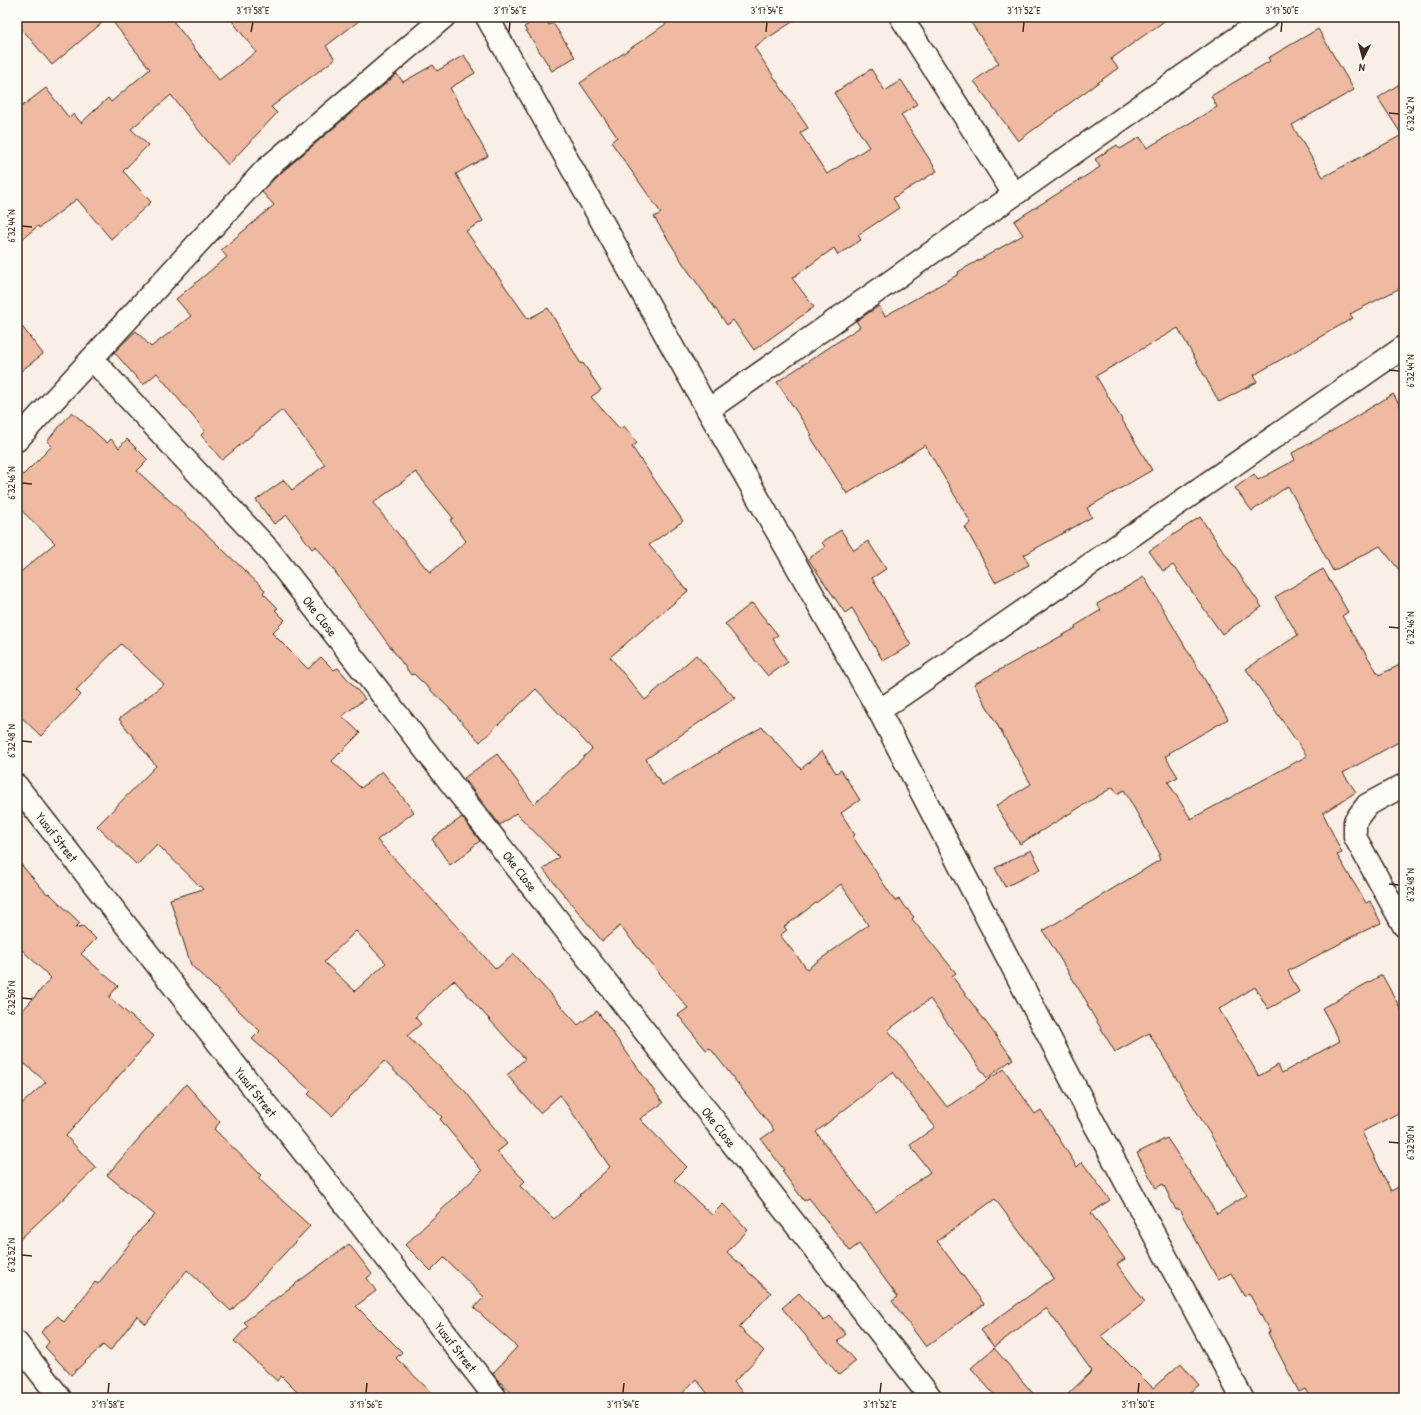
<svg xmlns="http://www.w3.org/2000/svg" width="1421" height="1415" font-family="'Patrick Hand',sans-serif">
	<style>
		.building { fill: #efbaa1; stroke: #3b2a1e; fill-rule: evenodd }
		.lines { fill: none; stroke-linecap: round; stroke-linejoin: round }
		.street-casing { stroke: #3b2a1e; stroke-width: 25 }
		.street { stroke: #fdfcf7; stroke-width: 22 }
		.ticks { fill: none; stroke: #3b2a1e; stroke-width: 1.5 }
		.labels { text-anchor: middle; stroke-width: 3.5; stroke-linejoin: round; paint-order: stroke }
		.street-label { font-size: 13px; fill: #3b2a1e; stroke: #fdfcf7 }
		.neatline { fill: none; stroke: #3b2a1e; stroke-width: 1.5 }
		.ticks-label { font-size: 10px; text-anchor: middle; fill: #3b2a1e }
	</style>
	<rect width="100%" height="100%" fill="#faefe6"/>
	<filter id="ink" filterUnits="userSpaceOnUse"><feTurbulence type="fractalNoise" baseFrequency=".025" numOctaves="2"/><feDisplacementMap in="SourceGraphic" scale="8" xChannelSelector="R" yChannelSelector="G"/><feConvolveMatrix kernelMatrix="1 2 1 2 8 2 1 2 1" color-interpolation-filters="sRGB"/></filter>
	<g filter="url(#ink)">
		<g class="building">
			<path d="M17,17h153l49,63 37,-28 -27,-35h135l-38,29 9,13 -64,48 6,6 -49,52 -20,-23 -37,-47 -40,34 17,16 -25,26 28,31 -40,37 -34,-40 -38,29 -1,-2 -21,17v-133l29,-22 23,30 5,-4 7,9 27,-25 3,4 39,-33 -41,-52 -57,48 -35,-42z"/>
			<path d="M540,17h4l5,8 4,-2 22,34 -23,14 -28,-44z"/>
			<path d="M676,17h124l-46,30 54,81 -8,5 27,41 42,-27 -35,-54 37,-24 14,22 16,-11 16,24 -16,11 36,56 -44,27 6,10 -41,27 3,5 -23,15 -4,-7 -42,30 22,29 -60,43 -21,-30 -6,5 -43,-60 -30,-48 7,-4 -50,-71 6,-5 -37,-54z"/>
			<path d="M967,17h203l-59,42 7,9 -100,73 -44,-60 25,-18z"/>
			<path d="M1318,29l36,61 -62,35 31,52 79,-42 -24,-37 26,-17v205l-54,28 3,4 -99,57 3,7 -38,20 -41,-74 -82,48 56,94 -65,38 5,9 -68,38 5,10 -34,17 -30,-55 6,-4 -46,-78 -78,49 -37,-58 2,-1 -35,-53 83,-55 -4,-6 23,-15 6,10 74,-42 -1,-2 65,-37 -9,-14 86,-54 -5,-8 22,-14 3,4 20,-12 7,11 70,-41 -6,-11 59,-35 -2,-3z"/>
			<path d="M464,55l11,18 -25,15 38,68 -32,18 27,47 -17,10 62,88 20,-11 33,56 2,-1 18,27 -10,7 29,32 4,-3 13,17 -5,4 51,74 -34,24 39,46 -78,66 35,43 51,-45 39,43 -89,61 16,26 100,-58 39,42 21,-18 14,22 5,-3 19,30 -19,13 14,22 -2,2 42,64 4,-2 15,18 -2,2 44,54 -4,3 61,83 -26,19 -57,-79 -42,31 59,77 57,-38 31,45 6,-4 36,57 5,-5 28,38 -19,13 34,46 -8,5 28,38 -44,34 52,52 28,-25 18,22 -16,13h-119l28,-27 -46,-63 -52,39 -13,-17 73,-52 -59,-79 -58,42 47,63 -58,43 -34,-46 6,-4 -39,-53 -9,7 -41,-53 -5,3 -22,-30 2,-1 -23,-31 13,-9 -64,-82 -4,2 -28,-35 10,-7 -68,-82 -18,15 -59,-72 16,-12 -43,-44 -16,12 -36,-47 33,-24 37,50 58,-55 -56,-60 -56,53 -30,-33 -36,-35 -3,1 -95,-129 -4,3 -25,-34 -13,9 -18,-24 28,-20 8,10 33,-25 -43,-55 -60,50 -21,-25 4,-4 -48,-58 -14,12 -29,-33 22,-21 15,16 40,-31 -15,-17 51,-42 -6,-7 53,-45 -12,-13 13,-14 122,-104 6,8 30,-17 4,6zM416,472l37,46 -3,2 16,21 -36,32 -57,-70zM841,884l27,41 -61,44 -27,-34 7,-5 -3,-3zM893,1072l42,55 -25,18 20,27 -54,40 -60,-80z"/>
			<path d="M17,320l26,34 -26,20z"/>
			<path d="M1393,394l11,18v164l-24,-30 -47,25 -45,-85 -36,25 -17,-23 19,-14 4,6 37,-20 -3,-7 37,-20z"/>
			<path d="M72,412l35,31 4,-4 8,9 8,-9 21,21 -11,11 63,57 65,62 -2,3 15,15 -3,2 10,10 -13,13 36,36 13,-12 13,13 4,-2 27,31 -23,17 18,17 -28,28 29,27 21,-17 32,41 -37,28 119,129 18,-15 64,71 19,-14 66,92 -23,16 47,48 -13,13 38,35 11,-11 25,26 -21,22 44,41 -32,34 25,24 -30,31 13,16h-36l-15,-19 -18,19h-161l-20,-19 -4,-6 24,-26 -43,-39 10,-11 -40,-39 -13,13 -26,-26 77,-74 -42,-52 2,-2 -58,-56 -52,55 -24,-22 3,-3 -59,-52 8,-8 -69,-66 -21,-66 33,-10 -46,-45 -20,21 -40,-39 59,-60 -37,-47 45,-35 -43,-40 -45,46 5,5 -40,41 -24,-23v-138l38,-32 -38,-37v-25l35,-35 -5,-5zM356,931l30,32 -31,28 -31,-29zM454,980l71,79 -18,16 33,38 20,-18 50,72 -56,52 -34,-33 5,-5 -28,-29 10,-8 -42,-53 -58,-55 14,-12 -6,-7z"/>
			<path d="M1200,517l62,90 -40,27 -49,-69 -10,6 -14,-20z"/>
			<path d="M841,530l13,20 14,-9 18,28 -14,9 39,67 -28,16 -31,-53 -7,5 -37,-54 17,-12 -3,-5z"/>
			<path d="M1323,569l25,43 -6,4 37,59 25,-12v76l-61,34 13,19 -33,21 19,40 -5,2 29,48 4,-2 11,22 -40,19v1l-53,28 11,21 -31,17 -13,-22 -36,22 40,67 19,-11 4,8 58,-32 -18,-33 60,-33 22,40v95l-42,22 29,59 13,-7v214h-94l-5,-9 -6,3 -31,-59 2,-1 -21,-39 -5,3 -13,-23 -13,7 -39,-71 -3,1 -13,-26 -7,4 -19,-35 30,-15 50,76 30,-19 -98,-162 -34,19 -28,-47 1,-1 -45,-73 117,-71 -2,-5 2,-1 -36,-64 -7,4 -4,-7 -93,57 -24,-38 35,-22 -57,-100 102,-56 -1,-2 26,-16 -4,-6 47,-27 84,142 -59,34 1,1 -5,2 13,21 -10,5 23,37 116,-63 -61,-87 52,-34 -23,-38z"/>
			<path d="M752,603l26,32 -5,4 15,23 -20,14 -43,-52z"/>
			<path d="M462,817l18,24 -9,7 1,1 -22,16 -18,-26z"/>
			<path d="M1031,850l10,19 -36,18 -10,-19z"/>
			<path d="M17,860l30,34 2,-1 31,30 -5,5 8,-2 13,13 -15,15 37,32 -9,11 45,39 -88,100 30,32 -79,74v-134l29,-26 -29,-25v-40l34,-39 -34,-33z"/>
			<path d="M186,1084l34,38 -6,7 47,46 -3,3 52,48 -79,85 -44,-41 -41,54 -9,-8 -27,35 -7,-6 -32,30 -26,-28 4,-5 -8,-10 17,-16 6,6 31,-40 3,2 43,-55 14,-14 -48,-40z"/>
			<path d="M349,1244l23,30 -5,4 9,13 -20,15 46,46 -6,6 41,40h-134l-22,-22 -4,5 -43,-40 14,-15 -4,-4z"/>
			<path d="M799,1293l25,28 6,-5 16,18 -8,7 18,20 -17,14 -57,-67z"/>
			<path d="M994,1348l43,50h-40l-26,-30z"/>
		</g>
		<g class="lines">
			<defs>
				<g id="street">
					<path d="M487,17l221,393 171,301 215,412 148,275"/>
					<path d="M901,17l113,177"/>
					<path d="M92,359l177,191 662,848"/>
					<path d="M708,410l559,-393"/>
					<path d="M17,440l249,-271 178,-152"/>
					<path d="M879,711l525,-364"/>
					<path d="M1404,785l-37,20 -12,16v16l49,89"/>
					<path d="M17,786l479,612"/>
					<path d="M17,1343l43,55"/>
				</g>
			</defs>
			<use href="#street" class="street-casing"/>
			<use href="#street" class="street"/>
		</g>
	</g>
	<path class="ticks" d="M251,32l2,-10M509,32l1,-10M766,32l1,-10M1023,32l1,-10M1281,32l1,-10M1389,113l10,1M22,226l10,1M1389,370l10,1M22,483l10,1M1389,627l10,1M22,741l10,1M1389,884l10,1M22,998l10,1M1389,1142l10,1M22,1255l10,1M108,1393l1,-10M366,1393l1,-10M623,1393l1,-10M880,1393l1,-10M1138,1393l1,-10"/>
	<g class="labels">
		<g class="street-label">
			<text transform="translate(320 616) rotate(52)" y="5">Oke Close</text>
			<text transform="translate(57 837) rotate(52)" y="5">Yusuf Street</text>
			<text transform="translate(520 871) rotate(52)" y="5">Oke Close</text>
			<text transform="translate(256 1092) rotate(52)" y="5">Yusuf Street</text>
			<text transform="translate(719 1127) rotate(52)" y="5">Oke Close</text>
			<text transform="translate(456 1347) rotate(52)" y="5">Yusuf Street</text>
		</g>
	</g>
	<rect width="1421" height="1415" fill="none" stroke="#fdfcf7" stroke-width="44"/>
	<g transform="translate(1363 58) rotate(186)" stroke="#fdfcf7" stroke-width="3" paint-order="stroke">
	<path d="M0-3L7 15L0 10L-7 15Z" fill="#3b2a1e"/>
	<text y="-6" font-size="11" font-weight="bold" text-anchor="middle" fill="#3b2a1e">N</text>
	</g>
	<rect x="22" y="22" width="1377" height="1371" class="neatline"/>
	<g class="ticks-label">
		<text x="253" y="14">3°17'58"E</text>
		<text x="510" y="14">3°17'56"E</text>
		<text x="767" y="14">3°17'54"E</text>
		<text x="1024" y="14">3°17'52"E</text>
		<text x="1282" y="14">3°17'50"E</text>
		<text transform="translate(1410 114) rotate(-90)" y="4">6°32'42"N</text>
		<text transform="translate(11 226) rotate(-90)" y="4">6°32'44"N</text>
		<text transform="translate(1410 371) rotate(-90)" y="4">6°32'44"N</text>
		<text transform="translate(11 483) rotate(-90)" y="4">6°32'46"N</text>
		<text transform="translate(1410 628) rotate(-90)" y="4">6°32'46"N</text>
		<text transform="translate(11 741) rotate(-90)" y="4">6°32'48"N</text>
		<text transform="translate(1410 885) rotate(-90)" y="4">6°32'48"N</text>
		<text transform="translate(11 998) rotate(-90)" y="4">6°32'50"N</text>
		<text transform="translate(1410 1143) rotate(-90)" y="4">6°32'50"N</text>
		<text transform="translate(11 1255) rotate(-90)" y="4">6°32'52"N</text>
		<text x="108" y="1408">3°17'58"E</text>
		<text x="366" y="1408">3°17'56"E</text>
		<text x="623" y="1408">3°17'54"E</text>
		<text x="880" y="1408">3°17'52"E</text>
		<text x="1138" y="1408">3°17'50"E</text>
	</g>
</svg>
